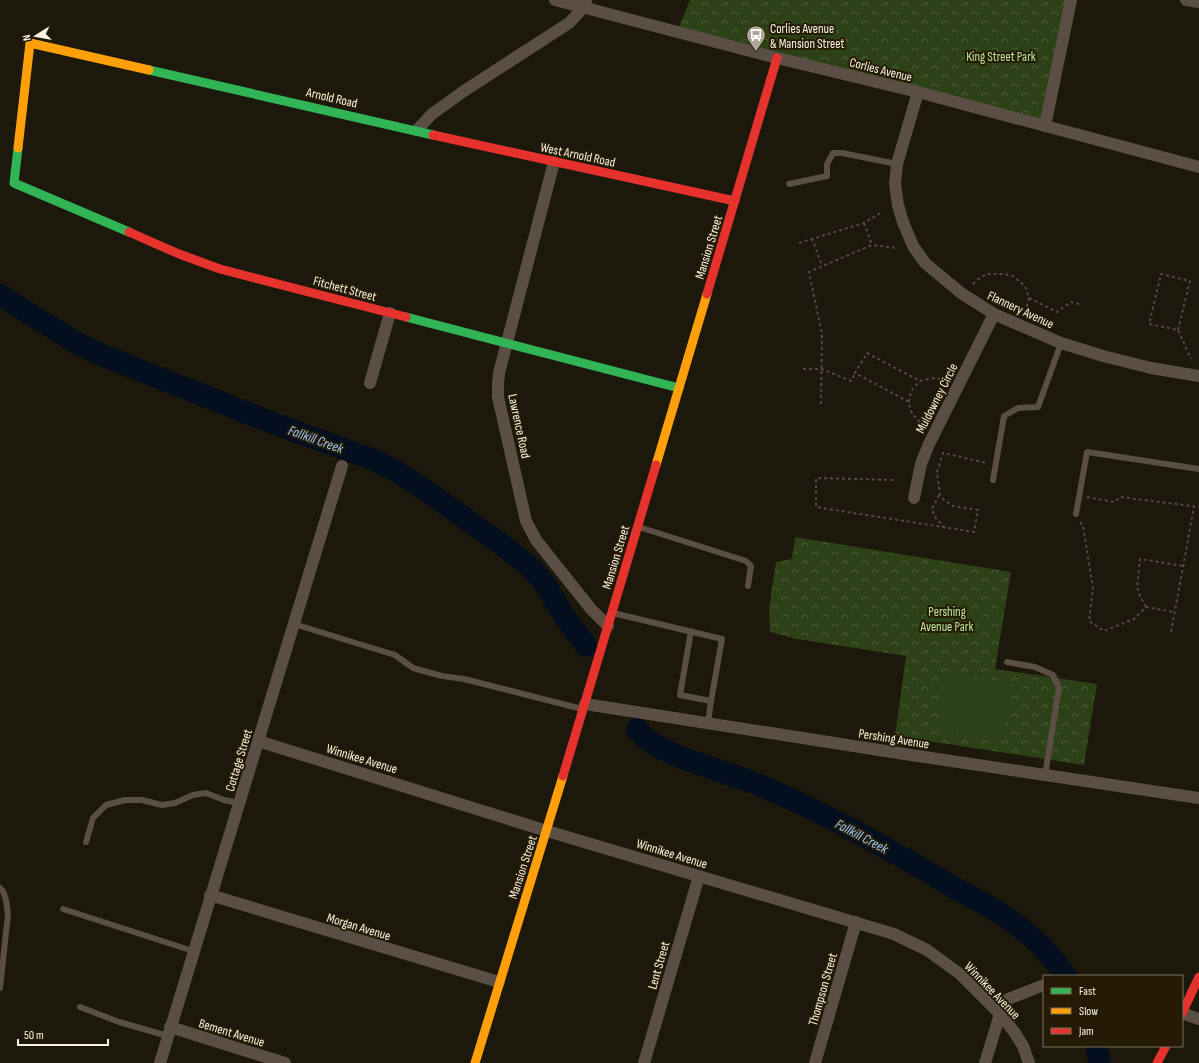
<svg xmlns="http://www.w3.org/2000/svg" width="1199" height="1063" font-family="'Sofia Sans Condensed',sans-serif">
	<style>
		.park { fill: url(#park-crowns) }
		.pitch { fill: #2d4117 }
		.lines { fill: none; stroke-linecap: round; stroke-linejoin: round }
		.river { stroke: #030f1f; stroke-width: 22 }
		.path { stroke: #534942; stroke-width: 2; stroke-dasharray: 3 3; stroke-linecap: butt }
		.lane { stroke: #5a4e45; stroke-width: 6 }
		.street { stroke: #5a4e45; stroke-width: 12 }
		.fast { stroke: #30b455; stroke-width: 9 }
		.slow { stroke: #ff9f0a; stroke-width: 9 }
		.jam { stroke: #e5322d; stroke-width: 9 }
		.labels { text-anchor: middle; stroke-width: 4; stroke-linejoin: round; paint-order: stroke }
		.poi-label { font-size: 13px; fill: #f9f3e5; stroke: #251b04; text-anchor: start }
		.park-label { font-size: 13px; fill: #bee89b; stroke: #251b04 }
		.street-label { font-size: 13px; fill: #f9f3e5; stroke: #251b04 }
		.water-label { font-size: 14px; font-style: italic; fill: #97c8fa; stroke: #251b04 }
	</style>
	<defs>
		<pattern id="park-crowns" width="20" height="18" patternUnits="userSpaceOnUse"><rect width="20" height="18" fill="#2d4117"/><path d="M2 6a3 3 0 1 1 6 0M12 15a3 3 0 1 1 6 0" fill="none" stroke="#4c5d39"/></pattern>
	</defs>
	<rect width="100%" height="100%" fill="#1d180c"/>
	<g class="park">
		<path d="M690,0h381l-26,126 -368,-94z"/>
		<path d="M795,537l216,35 -16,97 102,15 -13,81 -189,-29 11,-80 -109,-17 -27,-7 -1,-24 7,-46 16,-3z"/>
	</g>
	<path class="pitch" d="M946,675l64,8 -7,57 -65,-8z"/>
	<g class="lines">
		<g class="river">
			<path d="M0,295l73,46 31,15 171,68 97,35 22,11 27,17 87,62 25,21 11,13 21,34 21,29"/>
			<path d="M637,729c3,4 7,8 11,11 13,10 28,15 43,21 22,8 44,15 66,23 67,28 131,64 193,101 16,10 32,17 48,27 29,18 48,36 68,64"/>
			<path d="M1096,1046l4,17"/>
		</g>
		<g class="path">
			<path d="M864,223l8,22"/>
			<path d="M812,238l10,28"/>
			<path d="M799,243l65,-20 18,-11"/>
			<path d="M973,284l4,-4 9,-6h18l9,2 12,10 4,12 -4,15"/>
			<path d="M1029,298l28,14 14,-10 8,2"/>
			<path d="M1178,330l12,-49 -29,-7 -12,50 29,6 13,29"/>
			<path d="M803,369h19l29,12 4,-8"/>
			<path d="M909,402l2,-11 9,-10"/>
			<path d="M821,404l1,-70 -13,-62 63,-27 24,3"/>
			<path d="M920,422c-7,-7 -10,-10 -11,-20l-54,-29 12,-20 53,28 13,-3 8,1"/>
			<path d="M893,480l-77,-2v29l158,25 4,-22 -25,-4 -10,-7 -3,-4 -3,-23 6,-19 44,10"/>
			<path d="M939,495l-7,14 2,7 10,11"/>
			<path d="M1087,497l27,5 7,-5 78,10"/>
			<path d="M1080,522l3,4 10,62 -4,33 15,10 30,-12 12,-12 28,5"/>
			<path d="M1146,607l-6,-11 -3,-9 3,-28 43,7"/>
			<path d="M1171,632l23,-125"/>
		</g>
		<g class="lane">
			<path d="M789,184l38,-8v-12l6,-11h9l55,11"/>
			<path d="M993,480l11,-64 14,-8 20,-1 23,-64"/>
			<path d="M1076,514l11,-62 112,17"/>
			<path d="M639,527l107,34 5,5 -3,20"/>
			<path d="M613,613l109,26 -11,62 -31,-6 11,-64"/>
			<path d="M294,624l101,31 18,13 29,8 22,3 118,30"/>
			<path d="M1007,662l28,5 18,8 6,13 -14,87"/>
			<path d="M708,723l3,-22"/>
			<path d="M86,842l7,-24 13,-13 19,-5h17l20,5 13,-2 18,-8 13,-2 18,7 15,3"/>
			<path d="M0,888l3,3 3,9 2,14 -8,74"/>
			<path d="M63,909l130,42"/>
			<path d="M80,1007l39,15 49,14"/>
		</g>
		<g class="street">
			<path d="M555,0l222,58 141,34 281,75"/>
			<path d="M1186,0l13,2"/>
			<path d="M918,92l-21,72 -2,20 3,21 5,17 10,24 12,17 36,30 33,21 67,29 42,13 48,12 48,8"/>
			<path d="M1045,126l26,-126"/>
			<path d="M417,130l15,-16 32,-23 105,-68 14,-15 3,-7"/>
			<path d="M554,162l-55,211 -1,11v13l28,124 10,19 55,69 17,17"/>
			<path d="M370,383l20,-70"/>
			<path d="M914,498l7,-34 8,-20 65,-130"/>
			<path d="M585,704l326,51 288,43"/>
			<path d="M258,741l289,90 347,103 33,16 33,24 40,40 15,19 8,13 6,17"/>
			<path d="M210,895l289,87"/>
			<path d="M1182,1013l17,6"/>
			<path d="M170,1027l115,36"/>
			<path d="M160,1063l182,-597"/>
			<path d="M644,1063l55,-187"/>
			<path d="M815,1063l41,-141"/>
			<path d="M985,1063l15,-49 8,-15 36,-14"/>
		</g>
		<g class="fast">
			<path d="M149,70l284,65"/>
			<path d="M18,148l-4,35 115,49"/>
			<path d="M406,317l273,71"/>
		</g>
		<g class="slow">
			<path d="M18,148l12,-105 119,27"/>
			<path d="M656,465l51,-171"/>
			<path d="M475,1063l88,-287"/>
		</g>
		<g class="jam">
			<path d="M433,135l302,66"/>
			<path d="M129,232l50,22 41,15 186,48"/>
			<path d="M707,294l70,-236"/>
			<path d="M563,776l93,-311"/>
			<path d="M1182,1013l17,-36"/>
			<path d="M1157,1063l9,-17"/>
		</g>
	</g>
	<defs>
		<symbol id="bus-pin" viewBox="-11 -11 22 30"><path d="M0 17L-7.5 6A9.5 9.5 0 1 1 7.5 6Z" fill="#aca699" stroke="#251b04"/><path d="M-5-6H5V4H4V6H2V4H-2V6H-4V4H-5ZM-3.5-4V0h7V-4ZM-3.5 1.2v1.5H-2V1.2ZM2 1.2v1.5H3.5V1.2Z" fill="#fff"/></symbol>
	</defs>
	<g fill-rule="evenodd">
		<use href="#bus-pin" x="745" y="24" width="22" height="30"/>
	</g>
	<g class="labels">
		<g class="poi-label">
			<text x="770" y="33">Corlies Avenue<tspan x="770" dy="15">&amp; Mansion Street</tspan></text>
		</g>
		<g class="park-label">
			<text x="1001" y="61">King Street Park</text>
			<text x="947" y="616">Pershing<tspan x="947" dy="15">Avenue Park</tspan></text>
		</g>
		<g class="street-label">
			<text transform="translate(881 69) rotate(14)" y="5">Corlies Avenue</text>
			<text transform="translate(332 97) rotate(13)" y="5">Arnold Road</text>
			<text transform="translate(578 154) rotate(12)" y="5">West Arnold Road</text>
			<text transform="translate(708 247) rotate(-73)" y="5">Mansion Street</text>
			<text transform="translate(345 288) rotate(15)" y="5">Fitchett Street</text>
			<text transform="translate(1021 309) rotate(25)" y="5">Flannery Avenue</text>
			<text transform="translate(936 398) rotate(-63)" y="5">Muldowney Circle</text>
			<text transform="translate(520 426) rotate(78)" y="5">Lawrence Road</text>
			<text transform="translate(615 557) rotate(-73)" y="5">Mansion Street</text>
			<text transform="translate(894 738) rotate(9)" y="5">Pershing Avenue</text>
			<text transform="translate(362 758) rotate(17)" y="5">Winnikee Avenue</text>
			<text transform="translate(238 760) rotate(-73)" y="5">Cottage Street</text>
			<text transform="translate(672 853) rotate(17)" y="5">Winnikee Avenue</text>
			<text transform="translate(522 867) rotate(-72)" y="5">Mansion Street</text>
			<text transform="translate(359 926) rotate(17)" y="5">Morgan Avenue</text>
			<text transform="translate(658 965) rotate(-74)" y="5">Lent Street</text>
			<text transform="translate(822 989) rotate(-74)" y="5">Thompson Street</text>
			<text transform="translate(993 990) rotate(46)" y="5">Winnikee Avenue</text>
			<text transform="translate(232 1032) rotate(17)" y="5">Bement Avenue</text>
		</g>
		<g class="water-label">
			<text transform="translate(316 439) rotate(20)" y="5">Fallkill Creek</text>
			<text transform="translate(862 836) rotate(28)" y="5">Fallkill Creek</text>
		</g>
	</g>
	<rect x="1043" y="975" width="140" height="72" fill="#251b04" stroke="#7a715e"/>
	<rect x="1051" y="988" width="20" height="6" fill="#30b455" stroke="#7a715e"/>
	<text x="1079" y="995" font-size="12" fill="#f9f3e5">Fast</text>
	<rect x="1051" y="1008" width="20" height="6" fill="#ff9f0a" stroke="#7a715e"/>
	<text x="1079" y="1015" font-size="12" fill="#f9f3e5">Slow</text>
	<rect x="1051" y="1028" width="20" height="6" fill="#e5322d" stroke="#7a715e"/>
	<text x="1079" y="1035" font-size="12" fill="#f9f3e5">Jam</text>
	<g transform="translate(36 36) rotate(259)" stroke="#251b04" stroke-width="3" paint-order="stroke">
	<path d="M0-3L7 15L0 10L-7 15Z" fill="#f9f3e5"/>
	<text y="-6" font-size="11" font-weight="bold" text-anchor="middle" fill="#f9f3e5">N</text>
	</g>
	<path d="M18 1039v6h90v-6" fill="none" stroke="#f9f3e5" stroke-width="2"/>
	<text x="24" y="1039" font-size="12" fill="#f9f3e5" stroke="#251b04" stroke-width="3" paint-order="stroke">50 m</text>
</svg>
